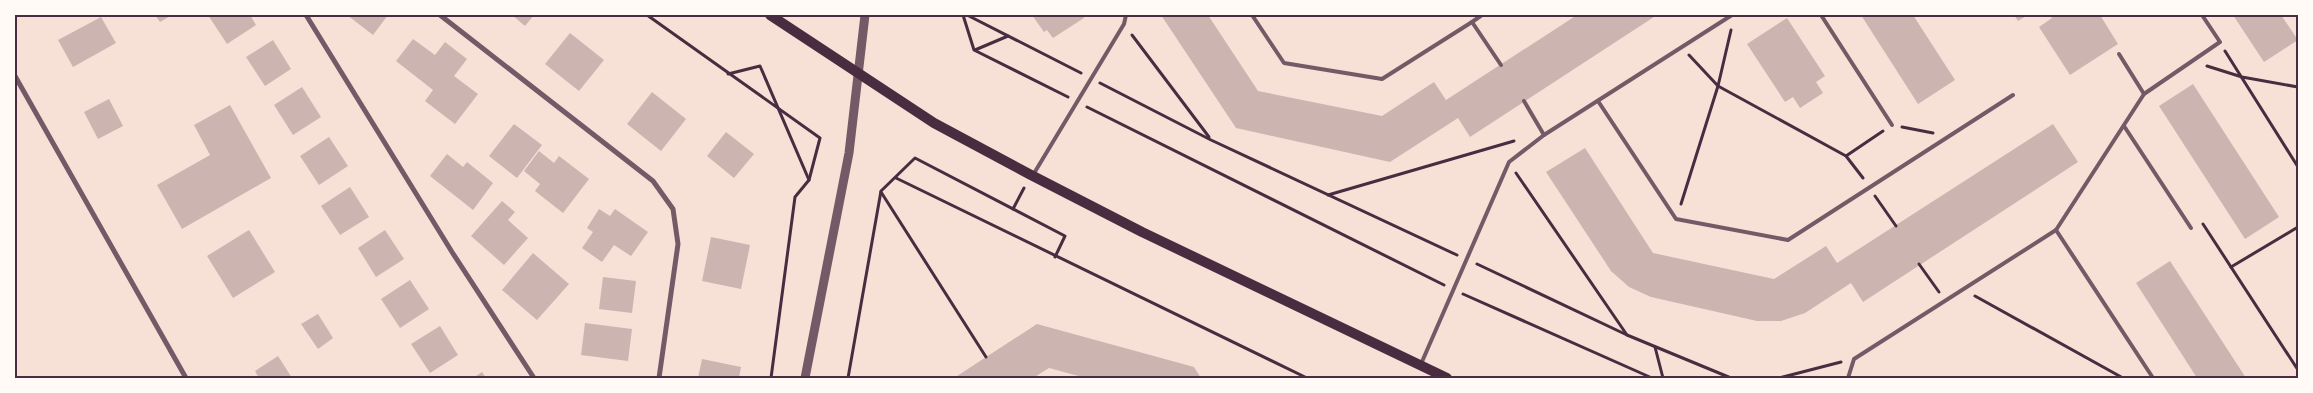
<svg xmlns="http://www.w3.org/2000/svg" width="2313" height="393" font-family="'PT Sans Narrow',sans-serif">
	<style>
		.building { fill: #ccb4b1 }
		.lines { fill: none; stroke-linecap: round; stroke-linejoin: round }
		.path { stroke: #4a2c40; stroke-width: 3 }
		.service { stroke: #755966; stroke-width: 4 }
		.minor { stroke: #755966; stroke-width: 5 }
		.tertiary { stroke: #755966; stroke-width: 9 }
		.secondary { stroke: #4a2c40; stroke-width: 10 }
		.neatline { fill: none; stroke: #4a2c40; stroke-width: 2 }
	</style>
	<rect width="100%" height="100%" fill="#f7e1d7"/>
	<g class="building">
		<path d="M155,15h17l-12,7z"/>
		<path d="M208,15h42l6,10 -29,19z"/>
		<path d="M347,15h41l-15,20z"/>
		<path d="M512,15h22l-9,11z"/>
		<path d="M1032,15h50l2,3 -31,20 -6,-8 -3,2z"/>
		<path d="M1161,15h47l50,76 124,25 52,-34 12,18 131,-85h80l-187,122 -12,-19 -68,44 -154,-34z"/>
		<path d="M1861,15h52l42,65 -37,24z"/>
		<path d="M2014,15h14l-10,6z"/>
		<path d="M2050,15h50l18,29 -48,31 -31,-48 13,-9z"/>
		<path d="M2233,15h48l17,25 -34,22z"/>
		<path d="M101,17l15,26 -43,24 -15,-27z"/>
		<path d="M1787,18l38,58 -9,6 7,11 -23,15 -7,-11 -8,5 -38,-58z"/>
		<path d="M570,33l34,27 -25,31 -34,-27z"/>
		<path d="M413,39l22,16 10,-13 22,17 -13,17 24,18 -23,30 -30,-23 8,-11 -37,-29z"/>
		<path d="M273,40l18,29 -26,17 -19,-29z"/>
		<path d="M2193,84l86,133 -34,22 -86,-133z"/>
		<path d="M302,87l19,30 -28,18 -19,-30z"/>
		<path d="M652,92l34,27 -25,32 -34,-27z"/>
		<path d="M109,99l14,27 -25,13 -14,-27z"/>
		<path d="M230,105l41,73 -89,51 -25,-44 53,-30 -16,-30z"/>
		<path d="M514,124l28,21 -25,33 -28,-22z"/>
		<path d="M2053,124l25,38 -215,140 -12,-19 -46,30 -24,8h-24l-106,-24 -22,-10 -18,-16 -65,-99 39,-24 68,105 121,26 52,-33 11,17z"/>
		<path d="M726,132l28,22 -20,24 -27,-22z"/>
		<path d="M329,137l19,29 -29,19 -19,-29z"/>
		<path d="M539,151l15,12 5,-7 30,23 -26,34 -28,-22 5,-7 -16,-13z"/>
		<path d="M447,154l16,13 4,-5 26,21 -20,27 -43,-34z"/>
		<path d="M350,187l19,30 -29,18 -19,-29z"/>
		<path d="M502,201l13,11 -7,8 20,18 -24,27 -33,-29z"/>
		<path d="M599,209l11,7 5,-7 33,23 -17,24 -17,-11 -12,17 -20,-14 11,-16 -6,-4z"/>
		<path d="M249,230l26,42 -42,26 -26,-42z"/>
		<path d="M385,230l19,29 -28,18 -18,-29z"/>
		<path d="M711,237l39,8 -9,44 -39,-8z"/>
		<path d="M533,253l36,31 -32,36 -35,-30z"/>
		<path d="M2170,261l76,117h-49l-61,-95z"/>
		<path d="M603,277l33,4 -4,32 -33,-4z"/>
		<path d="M410,280l19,29 -29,19 -19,-29z"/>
		<path d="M318,314l15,24 -15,11 -17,-25z"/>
		<path d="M585,323l47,6 -4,32 -47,-6z"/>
		<path d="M1037,324l157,43 7,11h-115l-37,-10 -16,10h-79z"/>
		<path d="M440,326l18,29 -28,18 -19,-29z"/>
		<path d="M278,356l14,22h-33l-4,-7z"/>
		<path d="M702,359l39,8 -2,11h-41z"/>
		<path d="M482,372l4,6h-13z"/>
	</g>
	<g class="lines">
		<g class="path">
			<path d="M647,15l173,123 -11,42"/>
			<path d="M963,15l11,35 94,47"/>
			<path d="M967,15l114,58"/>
			<path d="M1132,35l77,102"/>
			<path d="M975,50l33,-14"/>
			<path d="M2225,51l73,116"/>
			<path d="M1689,55l29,31 128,70 17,22"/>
			<path d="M2207,66l35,11 56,10"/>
			<path d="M728,74l32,-8 49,114 -14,17 -24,181"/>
			<path d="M1100,83l111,57 246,115"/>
			<path d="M1087,107l357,178"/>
			<path d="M1902,127l31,6"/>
			<path d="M1846,156l37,-25"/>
			<path d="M1516,173l111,162"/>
			<path d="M896,178l411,200"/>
			<path d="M881,192l105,165"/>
			<path d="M1328,195l186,-54"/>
			<path d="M1875,196l21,30"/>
			<path d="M1681,204l37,-118 13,-56"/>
			<path d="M1013,209l11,-21"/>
			<path d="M2203,224l95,146"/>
			<path d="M1477,264l150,71 104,43"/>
			<path d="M1919,264l20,28"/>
			<path d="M2231,267l67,-40"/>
			<path d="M1463,294l189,84"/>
			<path d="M1975,296l148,82"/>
			<path d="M1655,347l8,31"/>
			<path d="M848,378l33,-187 34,-33 150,78 -10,21"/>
			<path d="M1779,378l62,-16"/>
		</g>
		<g class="service">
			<path d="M1252,15l32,48 98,16 90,-57"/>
			<path d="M1482,15l-10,7 29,43"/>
			<path d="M1821,15l71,110"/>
			<path d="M2119,54l25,40"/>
			<path d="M1524,101l20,34"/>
			<path d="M1598,101l78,118 112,21 225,-145"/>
			<path d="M2124,126l67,102"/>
			<path d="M1033,175l91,-151 2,-9"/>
			<path d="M2056,230l97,148"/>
			<path d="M1421,364l88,-202 35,-27 188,-120"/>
			<path d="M1848,378l6,-19 202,-129 88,-136 76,-52 -18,-27"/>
		</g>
		<g class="minor">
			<path d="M306,15l146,237 82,126"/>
			<path d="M440,15l213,166 20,28 5,35 -19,134"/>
			<path d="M15,76l171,302"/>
		</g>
		<path class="tertiary" d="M805,378l44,-225 16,-138"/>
		<path class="secondary" d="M770,15l164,108 97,52 111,57 305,146"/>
	</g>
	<rect width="2313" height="393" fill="none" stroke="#fffaf5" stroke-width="32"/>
	<rect x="16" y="16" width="2281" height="361" class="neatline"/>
</svg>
